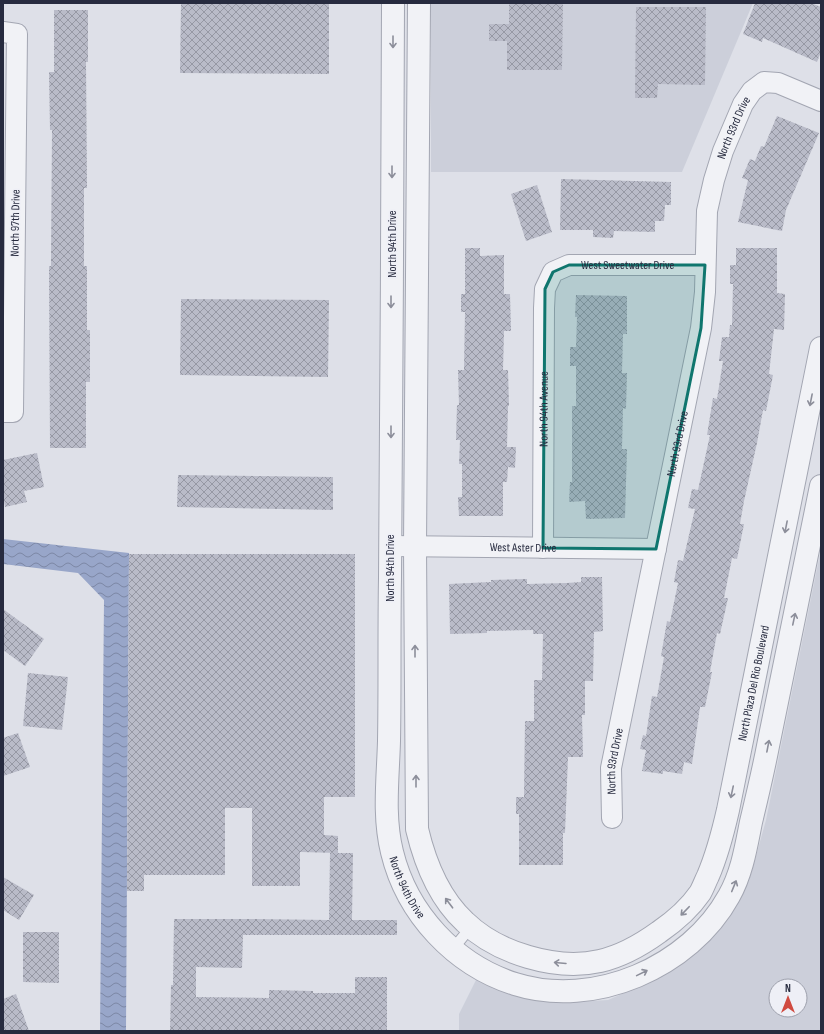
<svg xmlns="http://www.w3.org/2000/svg" width="824" height="1034" font-family="'Sofia Sans Condensed',sans-serif">
	<style>
		.built { fill: #cccfda; fill-rule: evenodd }
		.water { fill: url(#water-waves) }
		.building { fill: url(#building-cross-hatch) }
		.lines { fill: none; stroke-linecap: round; stroke-linejoin: round }
		.service-casing { stroke: #a3a6b2; stroke-width: 12 }
		.minor-casing { stroke: #a3a6b2; stroke-width: 22 }
		.tertiary-casing { stroke: #a3a6b2; stroke-width: 24 }
		.service { stroke: #f1f2f6; stroke-width: 10 }
		.minor { stroke: #f1f2f6; stroke-width: 20 }
		.tertiary { stroke: #f1f2f6; stroke-width: 22 }
		.oneway { stroke: #8c8e9a }
		.marked { fill: #0f766e; fill-opacity: 0.2; stroke: #0f766e; stroke-width: 3; stroke-linejoin: round }
		.labels { text-anchor: middle; stroke-width: 3; stroke-linejoin: round; paint-order: stroke }
		.street-label { font-size: 12px; fill: #272b3f; stroke: #eeeff6 }
	</style>
	<defs>
		<pattern id="water-waves" width="16" height="10" patternUnits="userSpaceOnUse"><rect width="16" height="10" fill="#98a6c9"/><path d="M0 5q4-4 8 0t8 0" fill="none" stroke="#7c87a5"/></pattern>
		<pattern id="building-cross-hatch" width="8" height="8" patternUnits="userSpaceOnUse"><rect width="8" height="8" fill="#b9bbc8"/><path d="M0 0l8 8M0 8l8-8" fill="none" stroke="#9698a4"/></pattern>
	</defs>
	<rect width="100%" height="100%" fill="#dee0e8"/>
	<g class="built">
		<path d="M431,3h322l-71,169h-251z"/>
		<path d="M821,549v482h-362v-17l18,-36 17,10 36,11 29,4 49,-3 30,-13 37,-19 27,-22 23,-24 24,-41 17,-61zM776,986h24v24h-24z"/>
	</g>
	<path class="water" d="M3,539l126,14 -3,478h-26l4,-431 -26,-27 -75,-9z"/>
	<g class="building">
		<path d="M181,3h148v71l-149,-1z"/>
		<path d="M509,3h54l-1,67h-55v-29h-18v-17h20z"/>
		<path d="M755,3h56l10,4v45l-4,10 -54,-24 -1,4 -19,-8z"/>
		<path d="M636,7h70l-1,78 -47,-1 -1,14h-22z"/>
		<path d="M54,10h34v52h-2l1,126h-3v78h3v64h3v52h-4v66h-36l-1,-182h2l1,-136h-2l-1,-58h5z"/>
		<path d="M777,116l42,17 -33,77 -4,21 -44,-9 10,-42 -6,-2 8,-19 5,2 6,-15 3,1z"/>
		<path d="M561,179l110,3v23h-6l-1,16h-9v11l-41,-1 -1,7 -20,-1v-7h-33z"/>
		<path d="M537,185l15,47 -26,9 -15,-47z"/>
		<path d="M465,248h15v8l24,-1v39h6l1,37h-7l-1,39h5l1,36h-1l-1,41h9l-1,21 -7,-1 -1,15h-4v34h-44l-1,-19h4v-33h-3l1,-24h-4l1,-35h2l-1,-35h6l1,-58h-4v-18h4z"/>
		<path d="M736,248h41v45l8,1 -1,36 -10,-1 -5,45 4,1 -7,36 -3,-1 -6,33 -13,58 -4,23h4l-7,35 -5,-1 -8,40h4l-8,36 -3,-1 -7,39h2l-7,35h-5l-8,57 -8,-2 -2,12 -19,-3v3l-21,-3 4,-21 -6,-1 3,-14 3,1 6,-40 5,1 7,-40 -3,-1 6,-35 3,1 8,-39 -4,-1 4,-22 5,1 12,-52 -7,-1 4,-19 6,1 12,-55h-3l6,-37 4,1 6,-38h-4l3,-24h7l1,-12h2l1,-41h-3v-19h6z"/>
		<path d="M576,295l51,1v38h-4l-1,39h5l-1,36 -3,-1 -1,41h5l-2,69 -39,1 -1,-18 -16,1 1,-20h2v-76h4v-40h-6v-19h6l1,-30h-2z"/>
		<path d="M181,299l148,1 -1,77 -148,-2z"/>
		<path d="M37,453l7,34 -20,4 3,11 -22,5 -2,-12v-35z"/>
		<path d="M178,475l155,2v33l-156,-3z"/>
		<path d="M129,554h226v243h-31v38l14,1v17l-38,-1v34h-48v-78h-27v67h-81v16h-17z"/>
		<path d="M581,577h21l1,54 -9,1 -1,49h-8v34h-3l1,42h-15l-3,76h-2v32h-44v-51h-3v-17h8l1,-76h9v-41h8l1,-46h-10v-4l-46,1v2l-37,1 -1,-50 42,-2v-2l36,-1v5l40,-1 14,-1z"/>
		<path d="M3,609l41,30 -19,27 -22,-16z"/>
		<path d="M28,673l40,4 -6,53 -39,-4z"/>
		<path d="M18,733l12,34 -27,9v-38z"/>
		<path d="M330,853h23l-1,67h45v15h-154l-1,33 -46,-1v30l73,1v-8l44,1v2h42v-16h32v54h-217l1,-46h2l1,-66h76l79,1z"/>
		<path d="M3,877l31,18 -15,25 -16,-10z"/>
		<path d="M23,932h36v51l-36,-1z"/>
		<path d="M16,994l13,37h-26v-32z"/>
	</g>
	<g class="lines">
		<defs>
			<path id="service" d="M452,950l19,-23"/>
			<g id="minor">
				<path d="M3,32l14,2 -4,378h-10"/>
				<path id="s1" d="M390,546l266,3"/>
				<path id="s2" d="M543,548l1,-240 1,-19 8,-17 16,-7h136"/>
				<path id="s3" d="M612,818l-1,-50 90,-440 4,-36 2,-81 7,-31 9,-29 20,-47 9,-13 12,-9 14,1 43,18"/>
			</g>
			<g id="tertiary">
				<path id="s4" d="M393,3c-1,192 -1,383 -3,575 -1,54 0,109 -1,163 -1,37 -6,75 3,111 15,62 63,113 123,132 79,25 175,-17 214,-88 13,-23 17,-49 22,-74 6,-25 12,-50 17,-76 17,-87 36,-173 53,-260"/>
				<path id="s5" d="M419,3l-4,544 2,282c8,34 21,68 48,93 32,31 91,49 135,39 22,-5 41,-16 59,-29 16,-11 30,-23 41,-39 3,-5 5,-11 8,-17 9,-21 15,-44 20,-66l93,-462"/>
			</g>
		</defs>
		<use href="#service" class="service-casing"/>
		<use href="#minor" class="minor-casing"/>
		<use href="#tertiary" class="tertiary-casing"/>
		<use href="#service" class="service"/>
		<use href="#minor" class="minor"/>
		<use href="#tertiary" class="tertiary"/>
	</g>
	<defs><path id="oneway-shaft" d="M-6 0H5M1.5-3L5.5 0L1.5 3" fill="none" stroke-width="1.6" stroke-linecap="round" stroke-linejoin="round"/></defs>
	<g class="oneway">
		<use href="#oneway-shaft" transform="translate(393 42) rotate(90)"/>
		<use href="#oneway-shaft" transform="translate(392 172) rotate(90)"/>
		<use href="#oneway-shaft" transform="translate(391 302) rotate(90)"/>
		<use href="#oneway-shaft" transform="translate(811 400) rotate(101)"/>
		<use href="#oneway-shaft" transform="translate(391 432) rotate(90)"/>
		<use href="#oneway-shaft" transform="translate(786 527) rotate(101)"/>
		<use href="#oneway-shaft" transform="translate(794 619) rotate(-78)"/>
		<use href="#oneway-shaft" transform="translate(415 651) rotate(-90)"/>
		<use href="#oneway-shaft" transform="translate(768 746) rotate(-79)"/>
		<use href="#oneway-shaft" transform="translate(416 781) rotate(-90)"/>
		<use href="#oneway-shaft" transform="translate(732 792) rotate(102)"/>
		<use href="#oneway-shaft" transform="translate(734 886) rotate(-68)"/>
		<use href="#oneway-shaft" transform="translate(449 903) rotate(-127)"/>
		<use href="#oneway-shaft" transform="translate(685 911) rotate(134)"/>
		<use href="#oneway-shaft" transform="translate(560 963) rotate(-175)"/>
		<use href="#oneway-shaft" transform="translate(642 973) rotate(-26)"/>
	</g>
	<path class="marked" d="M569,265h136l-4,63 -45,221 -113,-1 2,-259 8,-17z"/>
	<g class="labels">
		<g class="street-label">
			<text dy="4" stroke="none"><textPath href="#s3" startOffset="704">North 93rd Drive</textPath></text>
			<text transform="translate(15 223) rotate(-89)" y="4">North 97th Drive</text>
			<text transform="translate(392 244) rotate(-90)" y="4">North 94th Drive</text>
			<text dy="4" stroke="none"><textPath href="#s2" startOffset="354">West Sweetwater Drive</textPath></text>
			<text dy="4" stroke="none"><textPath href="#s2" startOffset="139">North 94th Avenue</textPath></text>
			<text dy="4" stroke="none"><textPath href="#s3" startOffset="381">North 93rd Drive</textPath></text>
			<text dy="4" stroke="none"><textPath href="#s1" startOffset="133">West Aster Drive</textPath></text>
			<text transform="translate(390 568) rotate(-90)" y="4">North 94th Drive</text>
			<text dy="4" stroke="none"><textPath href="#s5" startOffset="1418">North Plaza Del Rio Boulevard</textPath></text>
			<text dy="4" stroke="none"><textPath href="#s3" startOffset="57">North 93rd Drive</textPath></text>
			<text dy="4" stroke="none"><textPath href="#s4" startOffset="888">North 94th Drive</textPath></text>
		</g>
	</g>
	<rect width="824" height="1034" fill="none" stroke="#272b3f" stroke-width="8"/>
	<g transform="translate(788 998)"><circle r="19" fill="#eeeff6" stroke="#9ea1ad"/>
	<path d="M0-3L7 15L0 10L-7 15Z" fill="#d04a40"/>
	<text y="-6" font-size="11" font-weight="bold" text-anchor="middle" fill="#272b3f">N</text>
	</g>
</svg>
